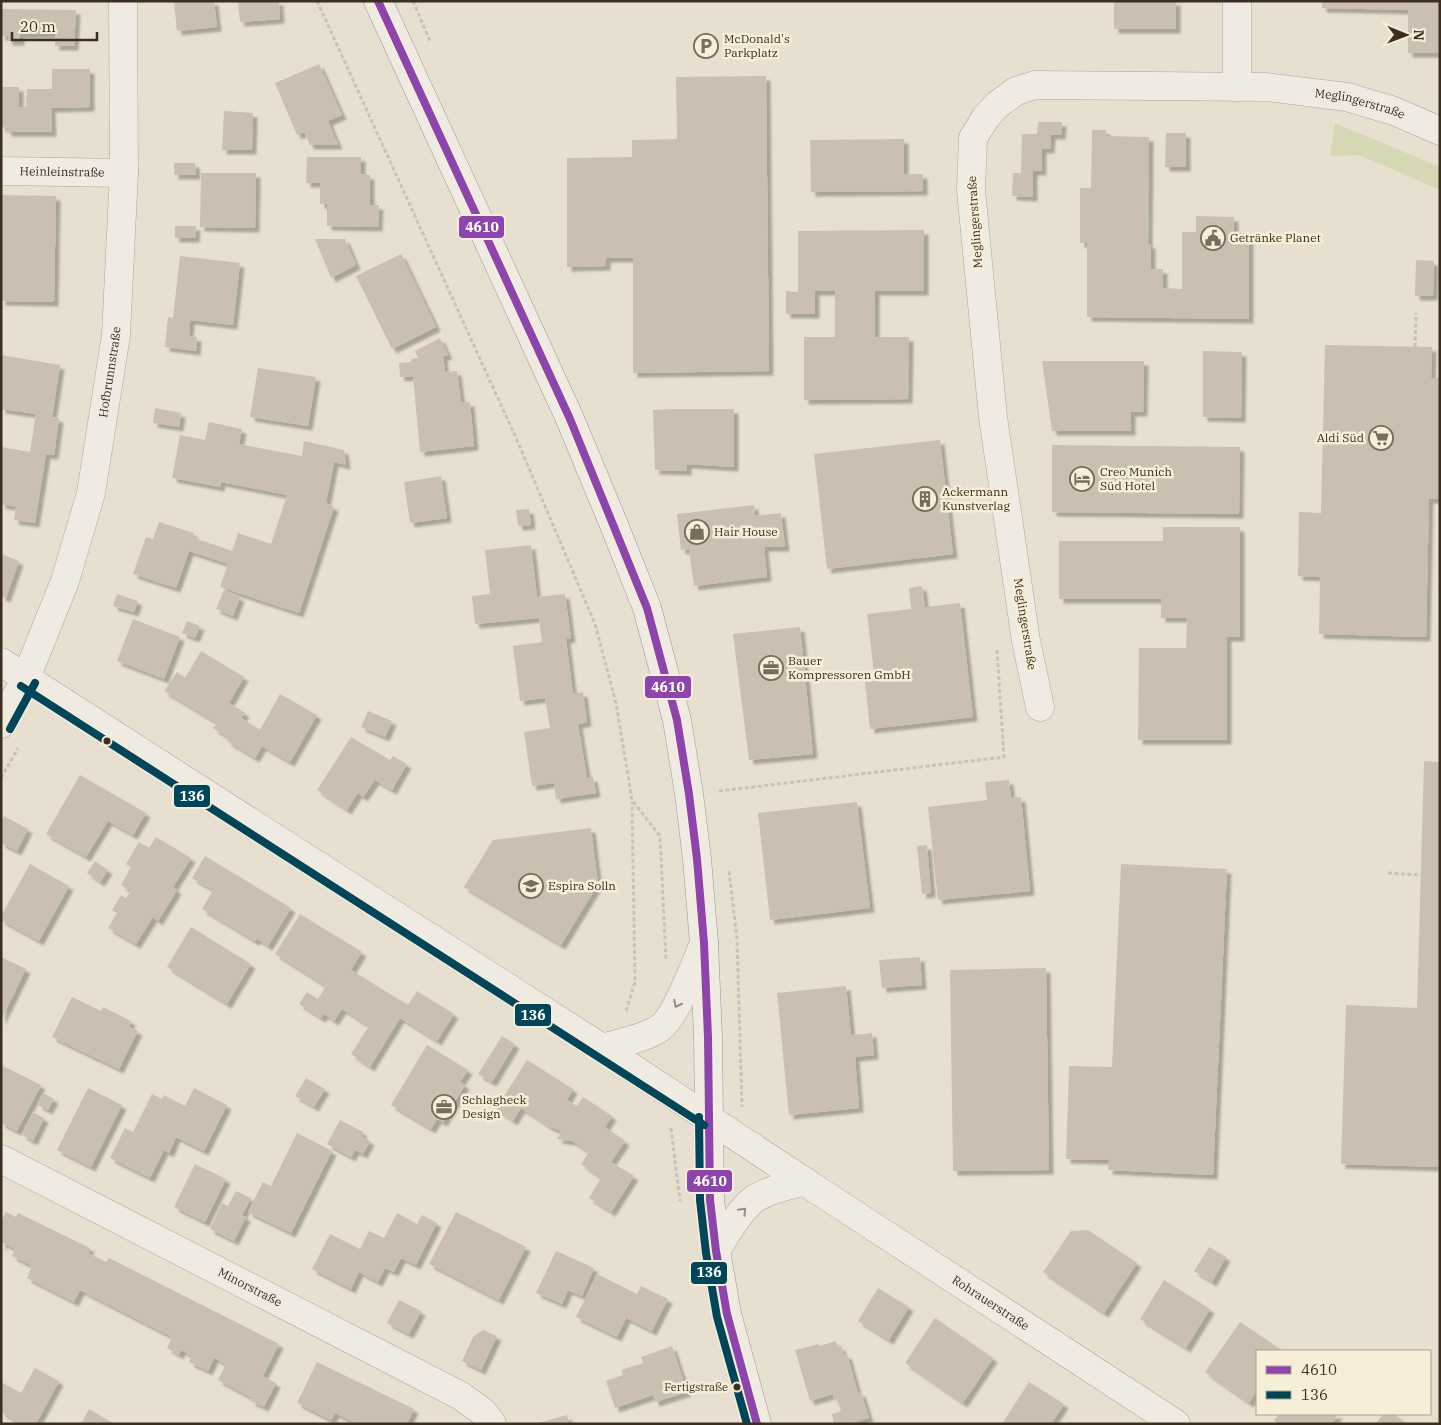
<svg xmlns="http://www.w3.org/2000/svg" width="1441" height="1425" font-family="'IBM Plex Serif',serif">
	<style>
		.green { fill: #d6d7b3 }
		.building { fill: #cbbfb2; filter: url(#shadow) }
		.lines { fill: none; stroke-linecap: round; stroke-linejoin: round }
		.street-casing { stroke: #ada599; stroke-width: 29 }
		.secondary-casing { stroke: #9c958a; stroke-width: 29 }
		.path { stroke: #c8c2b9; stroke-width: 3; stroke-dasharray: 4 2.5; stroke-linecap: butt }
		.street { stroke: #efebe3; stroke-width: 28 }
		.secondary { stroke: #efebe3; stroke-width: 28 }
		.bus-1-casing { stroke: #f7eed8; stroke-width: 11 }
		.bus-2-casing { stroke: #f7eed8; stroke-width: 11 }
		.bus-1 { stroke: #8e44ad; stroke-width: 8 }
		.bus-2 { stroke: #00465a; stroke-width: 8 }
		.oneway { stroke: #968c82 }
		.bus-dot { fill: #3d2e20; stroke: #f7eed8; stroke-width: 2 }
		.labels { text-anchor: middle; stroke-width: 5; stroke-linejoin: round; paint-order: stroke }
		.bus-label { font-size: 11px; fill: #3d2e20; stroke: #f7eed8; text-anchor: end }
		.poi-label { font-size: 12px; fill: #3d2e20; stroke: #f7eed8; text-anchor: start }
		.street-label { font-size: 12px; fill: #3d2e20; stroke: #f7eed8 }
		.line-badge { stroke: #f7eed8; stroke-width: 2 }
		.badge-label { font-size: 14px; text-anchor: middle; font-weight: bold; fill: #fff }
	</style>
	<defs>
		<filter id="shadow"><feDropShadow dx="4.5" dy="4.5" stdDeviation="1" flood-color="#0004"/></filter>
	</defs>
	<rect width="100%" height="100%" fill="#e7e0d1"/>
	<path class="green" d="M1335,123l105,44v23l-81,-35 -29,1z"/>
	<g class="building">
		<path d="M174,1h40l3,26 -40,4z"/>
		<path d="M238,1h41l1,18 -40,3z"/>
		<rect x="1114" y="1" width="62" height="28"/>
		<path d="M1322,1h118v52h-32v-43l-86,-2z"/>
		<path d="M1,9l75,1 -2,36h-19v-12h-35v7h-12v-5h-7z"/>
		<path d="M319,64l23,51 -14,6 10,24h-28l-6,-13 -7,3 -22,-52z"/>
		<path d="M52,69h38v38l-39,1 1,24h-45v-4l-6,-1v-40h18v20h7l1,-18h25z"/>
		<path d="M766,76l3,295 -136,2v-115h-27v8l-39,1v-109l65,-1v-17l45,-1 -1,-62z"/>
		<path d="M224,111l29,2 -1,37h-30z"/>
		<path d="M1038,122h24l-1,13h-10l-1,14h-8v22h-9v26l-21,-1 1,-23h8l1,-39h15z"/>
		<path d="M1092,130h14v6l43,1 -1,107h3v25h12v19l19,1v-57h14v-16l38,1v16h15v86l-162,-2v-74h-7v-55h11z"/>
		<path d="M1166,133h20v34h-21z"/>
		<path d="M904,139v35h19v17l-112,1 -1,-52z"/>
		<path d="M307,157h54v17l9,1v30h9l-1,22 -51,-1v-22h-7v-21h-14z"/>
		<path d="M174,163h21l1,12h-22z"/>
		<path d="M201,173h55l-1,55 -55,-1z"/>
		<path d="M1,195l55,1 -2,106 -53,-1z"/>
		<path d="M175,226h21l-1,12h-20z"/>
		<path d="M924,230v61h-49v46h34l-1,62 -104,1v-63h31v-46h-20v23h-29v-23l12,1v-61z"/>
		<path d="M315,239h30l11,26 -25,13z"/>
		<path d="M401,254l35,73 -44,22 -36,-73z"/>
		<path d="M180,256l60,7 -7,62 -43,-5 -1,16 8,1 -1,14 -31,-4 3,-30 5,1z"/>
		<path d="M1416,260l18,1 -1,35h-18z"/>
		<path d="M440,338l8,17 -5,1 2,16 12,-1 4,31h9l4,44 -54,6 -7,-76 -13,1 -1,-14 12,-1v-3l7,-1 -3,-7z"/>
		<path d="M1325,345l107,2 -1,31h9v121h-11l-3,138 -107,-3 1,-57 -22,-1 1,-64 22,1z"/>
		<path d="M1203,351l39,1 -1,66 -38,-1z"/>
		<path d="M1,355l59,10 -8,52 7,1 -5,37 -8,-1 -11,69 -21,-3 2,-13 -15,-3v-57l29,5 6,-38 -35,-5z"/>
		<path d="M1042,361h102l-1,51h-12v19h-79z"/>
		<path d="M258,368l58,9 -8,49 -58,-9z"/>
		<path d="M155,408l26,5 -2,14 -26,-4z"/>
		<path d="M673,409h61v58l-47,-3v7l-32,-1 -2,-60z"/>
		<path d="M209,422l33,7 -3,15 63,12 2,-15 40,9 2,15 -12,-3 -8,41 8,4 -35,106 -79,-26 8,-23 -39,-13 -13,37 -43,-14 13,-37 7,2 6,-17 35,11 -2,4 40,14 6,-18 33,11 16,-49 -66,-13 -1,5 -48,-9 8,-43 25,5z"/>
		<path d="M940,440l13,114 -126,15 -13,-115z"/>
		<path d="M1052,445l188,2 -1,67 -187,-2z"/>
		<path d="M441,476l6,42 -37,5 -6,-41z"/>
		<path d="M754,505l1,11 26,-3 4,34h-21l3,30 -73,9 -5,-37 -8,1 -4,-36z"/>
		<path d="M529,509l2,16 -13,1 -2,-16z"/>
		<path d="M1163,527h77v110h-13v103h-89l1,-92h47l1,-30h-26v-19h-102v-58h104z"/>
		<path d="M531,545l6,52 28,-3 6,44 -5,1 7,55 10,-2 4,30 -9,2 9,54 6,-1 3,16 -40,6 -2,-16 -22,3 -8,-54 26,-4 -5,-30 -25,3 -7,-55 29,-4 -3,-24 -64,6 -3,-28 18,-2 -5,-44z"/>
		<path d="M1,554l18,7 -13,37 -5,-2z"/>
		<path d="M922,586l3,21 35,-4 13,114 -103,12 -5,-47 10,-1 -8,-67 44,-5 -2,-21z"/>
		<path d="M224,590l16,7 -7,19 -17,-7z"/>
		<path d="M117,594l21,7 -4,11 -21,-6z"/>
		<path d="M133,619l47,18 -16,42 -47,-18z"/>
		<path d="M187,621l13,5 -5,12 -13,-5z"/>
		<path d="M800,627l13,127 -64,6 -16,-126z"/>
		<path d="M201,651l43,26 -15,26 16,10 -4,5 19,12 20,-36 37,21 -27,47 -28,-16 -7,12 -28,-17 2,-3 -16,-10 4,-5 -53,-32 13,-19 8,6z"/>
		<path d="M368,711l24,10 -7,16 -24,-10z"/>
		<path d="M351,737l39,23 3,-4 14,8 -15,26 -17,-10 -12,17 -5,-4 -11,17 -30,-20z"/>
		<path d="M1424,761l16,1v405l-99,-3 5,-159 71,3z"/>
		<path d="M80,775l66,38 -13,22 -25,-14 -22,36 -40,-23z"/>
		<path d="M1009,780l2,18 10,-1 9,94 -92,9 -10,-93 59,-7 -2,-18z"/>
		<path d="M857,802l13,106 -100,12 -12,-107z"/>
		<path d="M4,816l24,13 -11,22 -16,-8v-21z"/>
		<path d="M591,828l7,56 -37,61 -97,-58 29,-47z"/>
		<path d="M156,837l35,21 -18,29 4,3 -19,31 -5,-4 -17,27 -28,-16 9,-15 -5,-3 9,-15 5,3 5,-7 -10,-6 10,-18 -5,-3 13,-22 10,6z"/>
		<path d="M927,845l4,48 -9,1 -5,-48z"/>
		<path d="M205,856l86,52 -23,38 -11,-7 -2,2 -53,-32 11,-19 -21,-12z"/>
		<path d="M95,861l13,9 -8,12 -13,-9z"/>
		<path d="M30,864l39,22 -30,55 -38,-21v-4z"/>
		<path d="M1121,864l106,5 -14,306 -105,-5 1,-10 -43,-1 3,-93 43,1z"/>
		<path d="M300,914l62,38 -11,18 57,35 9,-14 37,23 -17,27 -37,-23 -30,49 -19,-13 18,-28 -27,-17 -8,12 -10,-7 -3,4 -22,-14 8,-12 11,7 8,-13 -51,-32z"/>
		<path d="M191,927l60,37 -24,40 -60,-37z"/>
		<path d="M1,957l25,12 -25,51z"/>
		<path d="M920,957l2,28 -40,3 -3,-28z"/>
		<path d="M1046,968l3,202 -96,1 -3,-201z"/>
		<path d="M846,986l5,49 21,-2 2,22 -19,2 4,51 -70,7 -12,-122z"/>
		<path d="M72,997l29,14 2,-4 28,14 -2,6 9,4 -19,38 -67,-32z"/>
		<path d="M502,1036l13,8 -23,38 -14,-8z"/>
		<path d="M427,1045l41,25 -8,12 5,3 -22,37 -6,-3 -6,10 -40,-24z"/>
		<path d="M527,1060l46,29 -6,11 10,6 6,-9 29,19 -7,11 20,14 -14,21 23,14 -23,36 -22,-14 12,-20 -20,-14 8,-12 -17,-11 -15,-2 5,-8 -12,-4 -29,-19 -8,13 -17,-12z"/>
		<path d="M1,1065l40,20 -24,46 -16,-8z"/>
		<path d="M306,1078l19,11 -11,18 -19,-11z"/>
		<path d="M88,1088l34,17 -31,62 -34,-17z"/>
		<path d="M194,1088l33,17 -23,46 -28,-14 -7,16 -5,-3 -14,28 -40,-20 15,-30 8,4 19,-38 10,5 2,-4 21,11z"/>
		<path d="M43,1093l11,6 -6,11 -10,-5z"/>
		<path d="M33,1112l11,6 -11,23 -11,-6z"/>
		<path d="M340,1120l23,12 -2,4 9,5 -7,13 -8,-4 -4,7 -24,-13z"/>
		<path d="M297,1133l35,18 -41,82 -43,-21 15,-30 8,4z"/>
		<path d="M195,1164l31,15 -21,43 -31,-15z"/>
		<path d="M236,1191l15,7 -9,17 4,2 -12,24 -24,-12 12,-26 6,3z"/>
		<path d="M6,1212l10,5 2,-4 72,35 -2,5 18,9 3,-4 170,86 -16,32 13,7 -12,24 -13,-6 1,-3 -34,-18 8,-16 -12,-6 -6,13 -19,-9 3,-6 -11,-6 -2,5 -12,-7 5,-11 -92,-47 -6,12 -47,-24 5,-12 -20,-10 3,-7 -12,-6 -2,3v-25z"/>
		<path d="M456,1212l70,35 -27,53 -70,-36z"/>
		<path d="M397,1213l20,11 5,-9 15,8 -21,42 -15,-7 -7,14 -9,-4 -7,14 -19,-10 -8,17 -39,-20 18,-35 30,15 9,-18 15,7z"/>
		<path d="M1088,1230l49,33 -33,50 -61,-41 28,-41z"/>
		<path d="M1209,1247l17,10 -14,25 -18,-11z"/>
		<path d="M556,1251l38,17 -12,28 -14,-6 -6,14 -26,-11z"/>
		<path d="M597,1274l40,20 4,-8 27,13 -16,32 -26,-13 -9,19 -41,-20z"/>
		<path d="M1164,1280l46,29 -24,39 -46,-29z"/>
		<path d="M878,1288l31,19 -20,33 -31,-19z"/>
		<path d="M399,1300l22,11 -12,23 -22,-11z"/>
		<path d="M935,1318l58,40 -30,45 -58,-40z"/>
		<path d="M1240,1322l43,29h-26v39l-8,13 -44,-31z"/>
		<path d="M483,1330l14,6 -16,34 -19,-9 11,-24z"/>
		<path d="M836,1341l2,6 3,-1 2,9 4,-1 11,39 3,-1 8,26 -21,6h-14l-2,-10 9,-3 -4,-12 -3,1 -1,-6 -23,7 -15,-51 24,-6v2z"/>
		<path d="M672,1346l15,46 -32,10 -2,-7 -38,13 -9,-27 17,-6 -2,-5 22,-7 -2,-6z"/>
		<path d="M317,1362l97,47 -7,15h-50l-22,-11 -4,7 -34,-17z"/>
		<path d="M35,1368l24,13 -23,43h-14l-21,-12v-30l20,11z"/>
		<path d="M1029,1382l35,22 -13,20h-49z"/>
		<path d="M89,1409l25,15h-33z"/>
		<path d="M1279,1414h59l-6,10h-53l-5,-3z"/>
		<path d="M1383,1414h11l13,10h-31z"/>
		<path d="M567,1415l2,9h-30v-1z"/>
	</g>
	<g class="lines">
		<defs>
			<g id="street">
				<path d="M1237,1v86"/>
				<path id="s1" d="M1,171l123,2"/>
				<path id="s2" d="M1,662l601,386 226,149 348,227"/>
				<path id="s3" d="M1040,707l-14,-66 -33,-224 -22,-227 2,-52 13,-21 11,-12 19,-14 19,-6 231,2 81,10 47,14 46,20"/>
				<path id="s4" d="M1,724l25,-46 39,-97 26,-88 25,-158 8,-162 -1,-172"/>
				<path d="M602,1048c19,-6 42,-9 58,-20 16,-11 36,-66 44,-85"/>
				<path id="s5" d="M1,1159l460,237 22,16 9,12"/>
				<path d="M716,1251c9,-15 25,-44 40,-53 14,-9 33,-12 48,-17"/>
			</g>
			<path id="secondary" d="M378,1l192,418 44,106 33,83 30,112 12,74 8,65 7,84 4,94 2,163 6,51 11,63 30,110"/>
		</defs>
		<use href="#street" class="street-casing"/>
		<use href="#secondary" class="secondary-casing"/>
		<g class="path">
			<path d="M317,1l200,439 78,184 21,79 16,97 28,36 6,124"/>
			<path d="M413,1l17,40"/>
			<path d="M1415,347l1,-34"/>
			<path d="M1,778l17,-30"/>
			<path d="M719,791l285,-34 -7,-107"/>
			<path d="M729,871l8,68 5,168"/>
			<path d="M1388,873l33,2"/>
			<path d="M626,1011l9,-29 -3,-180"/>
			<path d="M671,1128l9,73"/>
		</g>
		<use href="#street" class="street"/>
		<use href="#secondary" class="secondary"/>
		<defs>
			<path id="bus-1" d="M378,1l192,418 77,189 30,112 12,74 8,65 7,84 4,94 2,163 6,51 11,63 30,110"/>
			<g id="bus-2">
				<path d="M21,686l683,439"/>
				<path d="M10,729l25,-46"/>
				<path d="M699,1117l1,83 6,53 11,64 30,107"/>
			</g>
		</defs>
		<use href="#bus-1" class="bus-1-casing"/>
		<use href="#bus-2" class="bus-2-casing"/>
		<use href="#bus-1" class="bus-1"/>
		<use href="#bus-2" class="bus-2"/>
	</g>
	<defs><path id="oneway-chevron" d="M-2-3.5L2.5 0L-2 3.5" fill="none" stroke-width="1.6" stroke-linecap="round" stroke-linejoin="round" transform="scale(1.25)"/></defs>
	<g class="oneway">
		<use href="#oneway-chevron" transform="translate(677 1004) rotate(117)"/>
		<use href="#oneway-chevron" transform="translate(743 1211) rotate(-47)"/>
	</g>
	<defs>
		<symbol id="parking-ring" viewBox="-11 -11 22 22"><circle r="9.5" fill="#f7eed8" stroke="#786c5e" stroke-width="1.5"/><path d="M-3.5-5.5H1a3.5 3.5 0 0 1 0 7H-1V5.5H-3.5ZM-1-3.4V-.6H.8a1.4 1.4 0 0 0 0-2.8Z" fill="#786c5e"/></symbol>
		<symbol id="civic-ring" viewBox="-11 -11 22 22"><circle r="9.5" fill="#f7eed8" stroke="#786c5e" stroke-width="1.5"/><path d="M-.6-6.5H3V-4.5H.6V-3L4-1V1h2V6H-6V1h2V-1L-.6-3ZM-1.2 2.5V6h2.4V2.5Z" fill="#786c5e"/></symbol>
		<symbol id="supermarket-ring" viewBox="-11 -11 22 22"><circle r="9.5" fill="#f7eed8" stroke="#786c5e" stroke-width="1.5"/><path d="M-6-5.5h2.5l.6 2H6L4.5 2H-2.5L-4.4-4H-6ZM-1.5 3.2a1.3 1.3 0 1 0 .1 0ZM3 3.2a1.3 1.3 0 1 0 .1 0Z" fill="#786c5e"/></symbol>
		<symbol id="hotel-ring" viewBox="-11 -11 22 22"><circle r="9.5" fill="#f7eed8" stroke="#786c5e" stroke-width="1.5"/><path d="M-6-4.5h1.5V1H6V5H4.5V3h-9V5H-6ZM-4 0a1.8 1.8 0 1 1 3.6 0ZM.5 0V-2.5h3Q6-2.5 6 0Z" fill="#786c5e"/></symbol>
		<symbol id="building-ring" viewBox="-11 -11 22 22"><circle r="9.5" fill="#f7eed8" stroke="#786c5e" stroke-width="1.5"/><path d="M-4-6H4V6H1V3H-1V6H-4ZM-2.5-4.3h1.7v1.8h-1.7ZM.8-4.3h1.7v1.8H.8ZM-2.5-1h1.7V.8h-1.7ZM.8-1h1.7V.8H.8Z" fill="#786c5e"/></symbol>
		<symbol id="shop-ring" viewBox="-11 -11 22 22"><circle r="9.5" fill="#f7eed8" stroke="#786c5e" stroke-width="1.5"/><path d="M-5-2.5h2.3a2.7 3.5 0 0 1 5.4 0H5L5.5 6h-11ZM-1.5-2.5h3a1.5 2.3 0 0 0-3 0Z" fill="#786c5e"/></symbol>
		<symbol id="office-ring" viewBox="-11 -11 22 22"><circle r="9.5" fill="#f7eed8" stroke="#786c5e" stroke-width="1.5"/><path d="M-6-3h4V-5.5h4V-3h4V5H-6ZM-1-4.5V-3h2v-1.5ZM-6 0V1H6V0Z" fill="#786c5e"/></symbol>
		<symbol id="school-ring" viewBox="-11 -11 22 22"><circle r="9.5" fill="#f7eed8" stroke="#786c5e" stroke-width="1.5"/><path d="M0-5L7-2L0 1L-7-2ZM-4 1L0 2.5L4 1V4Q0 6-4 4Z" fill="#786c5e"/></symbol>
	</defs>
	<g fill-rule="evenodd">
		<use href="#parking-ring" x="692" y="32" width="28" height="28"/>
		<use href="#civic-ring" x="1199" y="224" width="28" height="28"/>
		<use href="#supermarket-ring" x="1367" y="424" width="28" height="28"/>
		<use href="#hotel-ring" x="1068" y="465" width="28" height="28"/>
		<use href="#building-ring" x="911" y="485" width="28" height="28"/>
		<use href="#shop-ring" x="683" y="518" width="28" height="28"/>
		<use href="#office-ring" x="757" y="654" width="28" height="28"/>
		<use href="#school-ring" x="517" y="872" width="28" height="28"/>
		<use href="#office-ring" x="430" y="1093" width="28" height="28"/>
	</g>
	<g class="bus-dot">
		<circle cx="107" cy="741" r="4.5"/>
		<circle cx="737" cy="1387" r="4.5"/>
	</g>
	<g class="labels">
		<g class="bus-label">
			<text x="728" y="1391">Fertigstraße</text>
		</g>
		<g class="poi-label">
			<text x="724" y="43">McDonald's<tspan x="724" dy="14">Parkplatz</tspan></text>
			<text x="1230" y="242">Getränke Planet</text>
			<text x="1364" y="442" text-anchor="end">Aldi Süd</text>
			<text x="1100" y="476">Creo Munich<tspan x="1100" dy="14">Süd Hotel</tspan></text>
			<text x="942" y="496">Ackermann<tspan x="942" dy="14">Kunstverlag</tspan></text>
			<text x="714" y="536">Hair House</text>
			<text x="788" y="665">Bauer<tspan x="788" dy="14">Kompressoren GmbH</tspan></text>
			<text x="548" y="890">Espira Solln</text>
			<text x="462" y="1104">Schlagheck<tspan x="462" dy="14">Design</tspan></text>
		</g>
		<g class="street-label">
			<text dy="4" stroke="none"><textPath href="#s3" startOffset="985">Meglingerstraße</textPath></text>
			<text dy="4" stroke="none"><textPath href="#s1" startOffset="61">Heinleinstraße</textPath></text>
			<text transform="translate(975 222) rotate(-94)" y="4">Meglingerstraße</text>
			<text dy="4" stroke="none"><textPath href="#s4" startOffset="371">Hofbrunnstraße</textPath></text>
			<text transform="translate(1025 624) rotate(81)" y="4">Meglingerstraße</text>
			<text dy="4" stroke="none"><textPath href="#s5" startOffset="280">Minorstraße</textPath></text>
			<text dy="4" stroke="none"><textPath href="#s2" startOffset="1179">Rohrauerstraße</textPath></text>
		</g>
	</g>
	<g class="line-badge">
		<rect x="458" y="215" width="47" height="24" rx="5" fill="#8e44ad"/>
		<rect x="644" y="675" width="48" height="24" rx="5" fill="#8e44ad"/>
		<rect x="173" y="784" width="38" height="24" rx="5" fill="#00465a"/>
		<rect x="514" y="1003" width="38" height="24" rx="5" fill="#00465a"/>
		<rect x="686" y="1169" width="47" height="24" rx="5" fill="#8e44ad"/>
		<rect x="690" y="1261" width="38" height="24" rx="5" fill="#00465a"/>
	</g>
	<g class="badge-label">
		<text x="482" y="232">4610</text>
		<text x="668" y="692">4610</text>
		<text x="192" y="801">136</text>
		<text x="533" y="1020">136</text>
		<text x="710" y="1186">4610</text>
		<text x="709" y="1277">136</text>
	</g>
	<rect width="1441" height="1425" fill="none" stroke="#3d2e20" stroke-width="5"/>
	<rect x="1256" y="1350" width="175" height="65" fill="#f7eed8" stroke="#ada18e"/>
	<rect x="1266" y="1366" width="25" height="8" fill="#8e44ad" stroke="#ada18e"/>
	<text x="1301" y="1375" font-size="15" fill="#3d2e20">4610</text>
	<rect x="1266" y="1391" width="25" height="8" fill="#00465a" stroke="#ada18e"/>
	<text x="1301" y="1400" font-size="15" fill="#3d2e20">136</text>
	<g transform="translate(1406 35) rotate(91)" stroke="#f7eed8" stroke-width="4" paint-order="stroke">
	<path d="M0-4L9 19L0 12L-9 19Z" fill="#3d2e20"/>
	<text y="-8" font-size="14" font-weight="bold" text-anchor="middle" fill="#3d2e20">N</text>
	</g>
	<path d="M12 32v8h85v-8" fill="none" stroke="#3d2e20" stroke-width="2.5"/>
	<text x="20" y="32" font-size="15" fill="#3d2e20" stroke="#f7eed8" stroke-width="4" paint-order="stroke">20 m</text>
</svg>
